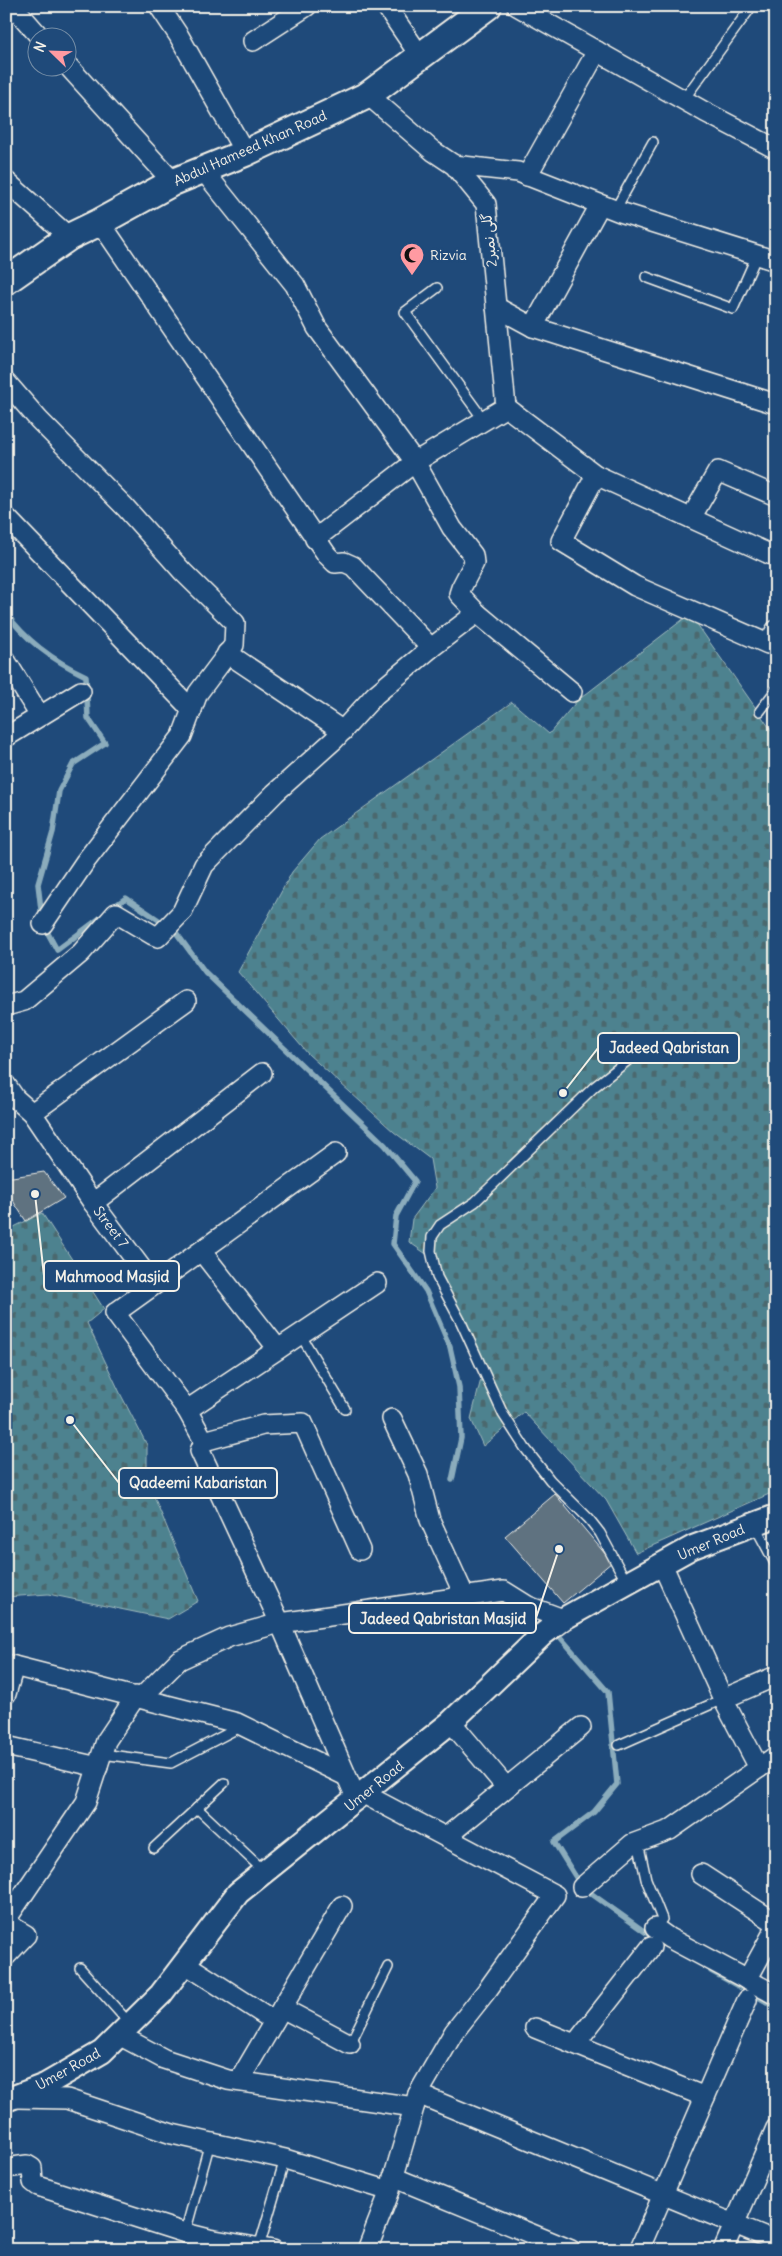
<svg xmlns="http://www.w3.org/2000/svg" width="782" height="2256" font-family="Delius,'Playpen Sans Arabic',sans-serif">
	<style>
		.cemetery { fill: url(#cemetery-stones); stroke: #a0babc }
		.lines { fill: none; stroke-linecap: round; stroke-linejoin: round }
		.stream { stroke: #8bacbc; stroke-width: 5.5 }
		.building { fill: #5f7280; stroke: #f4f1e8 }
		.service-casing { stroke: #f4f1e8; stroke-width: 12 }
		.minor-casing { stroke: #f4f1e8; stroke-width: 22 }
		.tertiary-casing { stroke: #f4f1e8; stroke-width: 26 }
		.secondary-casing { stroke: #f4f1e8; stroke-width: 30 }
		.service { stroke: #1f4a7a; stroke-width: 9 }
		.minor { stroke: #1f4a7a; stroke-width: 19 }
		.tertiary { stroke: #1f4a7a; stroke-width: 22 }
		.secondary { stroke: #1f4a7a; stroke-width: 26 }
		.labels { text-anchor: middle; stroke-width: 4.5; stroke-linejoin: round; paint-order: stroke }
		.street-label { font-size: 14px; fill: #f4f1e8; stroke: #1f4a7a }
		.poi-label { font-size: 14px; fill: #f4f1e8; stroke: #1f4a7a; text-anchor: start }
		.leader { fill: none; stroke: #f4f1e8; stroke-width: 2 }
		.callout-dot { fill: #f4f1e8; stroke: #1f4a7a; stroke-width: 2 }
		.callout { fill: #1f4a7a; stroke: #f4f1e8; stroke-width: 2 }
		.callout-label { font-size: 15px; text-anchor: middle; font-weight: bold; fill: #f4f1e8 }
	</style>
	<defs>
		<pattern id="cemetery-stones" width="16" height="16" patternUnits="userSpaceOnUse" patternTransform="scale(1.25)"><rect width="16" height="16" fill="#4d828f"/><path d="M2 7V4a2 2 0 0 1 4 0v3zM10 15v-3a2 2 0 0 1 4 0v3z" fill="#4b686e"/></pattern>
	</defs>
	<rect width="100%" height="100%" fill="#1f4a7a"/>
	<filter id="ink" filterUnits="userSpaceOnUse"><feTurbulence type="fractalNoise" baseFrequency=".02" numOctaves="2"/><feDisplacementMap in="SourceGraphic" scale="10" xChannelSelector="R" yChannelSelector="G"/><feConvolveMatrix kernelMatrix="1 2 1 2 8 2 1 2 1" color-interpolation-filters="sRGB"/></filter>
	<g filter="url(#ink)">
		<g class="cemetery">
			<path d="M690,614l86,123v754l-140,62 -30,-53 -82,-88 -41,34 -12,-27 11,-44 -27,-61 -20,-54 -26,-18 3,-23 23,-31 -5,-29 -36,-27 -86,-78 -70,-82 54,-100 28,-33 192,-137 37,32 28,-33z"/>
			<path d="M42,1213l62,96 -17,14 34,72 26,50v35l51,121 -30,18 -120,-25 -42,3v-366z"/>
		</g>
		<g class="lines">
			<g class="stream">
				<path d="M6,613c21,29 48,48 80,63l2,42 17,25 -32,21 -14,27 -6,41 -15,52 4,34"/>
				<path d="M113,907l13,-9 49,33 30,41 180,173 30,36 -19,35 -3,28 33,47 24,56 9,40 2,51 -9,42"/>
				<path d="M44,926l13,24 47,-35"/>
				<path d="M516,1606l8,11 12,-1"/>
				<path d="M554,1630l54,62 9,92 -23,28 -40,30 28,45 73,52"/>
				<path d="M711,1971l65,36"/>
			</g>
		</g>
		<g class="building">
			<path d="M44,1172l20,26 -38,23 -20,-31v-12z"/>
			<path d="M555,1494l57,68 -49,41 -58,-67z"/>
		</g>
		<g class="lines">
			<defs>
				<g id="service">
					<path d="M684,99l65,-89"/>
					<path d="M615,210l38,-68"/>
					<path d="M646,277l87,32 24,-54"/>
					<path d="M437,288l-32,24 78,107"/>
					<path d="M760,711l16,-21"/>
					<path d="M300,1334l45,75"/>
					<path d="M754,1524l22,41"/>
					<path d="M627,1583l-27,-50 -11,-14 -39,-39 -25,-32 -22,-34 -42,-92 -24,-45 -6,-26 1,-14 8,-12 35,-23 119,-115 42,-33"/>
					<path d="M619,1745l104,-46"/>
					<path d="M102,1754l69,9 71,-37"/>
					<path d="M197,1808l67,63"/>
					<path d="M638,1842l8,37 16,40 -7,9"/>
					<path d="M154,1848l70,-65"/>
					<path d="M80,1968l50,56"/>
					<path d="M350,2044l38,-77"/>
					<path d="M185,2233l25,-91"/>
					<path d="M259,2247l26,-88"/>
				</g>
				<g id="minor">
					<path d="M13,6l28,32"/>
					<path d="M159,6l20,30 66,117"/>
					<path d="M386,6l34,50"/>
					<path d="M517,6l188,106 71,37"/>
					<path d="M253,41l54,-35"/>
					<path d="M68,66l105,116"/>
					<path d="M368,95l65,56 21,14 32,39 20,203"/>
					<path d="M454,165l64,7 102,40 156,49"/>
					<path d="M203,170l92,115 22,43 98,134 37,66 21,27 1,8 -13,25 -2,6 18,19 95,79"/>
					<path d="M527,176l70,-125"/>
					<path d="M6,181l63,56"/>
					<path d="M100,222l227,333 8,8 9,-1 9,4 78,82"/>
					<path d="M496,307l37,20 243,77"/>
					<path d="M533,327l67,-122"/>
					<path d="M6,382l33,38 86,87 58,65 52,51 -1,22 -36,48 -16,43 -97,126 -42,62"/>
					<path d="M506,407l90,68 180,82"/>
					<path d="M596,475l-35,66 74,45 133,58 8,-14"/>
					<path d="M6,517l186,193"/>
					<path d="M691,518l27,-47 58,25"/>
					<path d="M315,539l100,-77 91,-55"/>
					<path d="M227,653l116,78"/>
					<path d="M6,661l34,55"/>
					<path d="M6,737l75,-46"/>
					<path d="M6,1006l18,-5 57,-48 35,-40 37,22 5,2 24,-25 22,-47 71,-72 59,-53 41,-45 56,-47 46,-35"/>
					<path d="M6,1085l9,13 17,15 61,90 61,82 182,-132"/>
					<path d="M32,1113l154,-112"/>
					<path d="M93,1203l169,-130"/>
					<path d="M202,1252l76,97"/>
					<path d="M154,1285l-39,28 72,97 17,31 -4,10 80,172 77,177"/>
					<path d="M187,1410l190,-127"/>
					<path d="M392,1419l26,55 12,46 35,77"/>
					<path d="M204,1441l59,-16 40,-2 57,127"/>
					<path d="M6,1664l231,59 109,53"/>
					<path d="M6,1694l8,-28"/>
					<path d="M142,1697l37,-37 50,-23 51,-14 224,-32 24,15 35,13"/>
					<path d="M723,1699l53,-23"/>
					<path d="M451,1722l55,65"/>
					<path d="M6,1746l92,21"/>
					<path d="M759,1768l17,-12"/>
					<path d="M364,1794l191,101 -67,94 -34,43 -36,62 -30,102 -21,54"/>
					<path d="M446,1837l135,-110"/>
					<path d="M701,1874l75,49"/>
					<path d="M582,1887l50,-43 38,-14 89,-62 -36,-69 -61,-135"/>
					<path d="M6,1920l80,-118 20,-61 30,-45"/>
					<path d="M6,1923l20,12 -20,21"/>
					<path d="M655,1928l14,10 107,57"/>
					<path d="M184,1963l90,58"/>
					<path d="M747,1980l29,-53"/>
					<path d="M282,2008l68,36"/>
					<path d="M535,2028l170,69"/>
					<path d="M119,2035l45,24 64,21 186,27"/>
					<path d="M575,2044l76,-97"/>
					<path d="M239,2081l103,-175"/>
					<path d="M418,2094l358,147"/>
					<path d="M17,2098l50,1 105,35 113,25 105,32"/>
					<path d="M6,2168l21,-3 5,3 1,14 5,4 147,47 24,6 64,11"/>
					<path d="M393,2177l178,73"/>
					<path d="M639,2250l108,-250"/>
					<path d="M723,2250l53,-122"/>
				</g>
				<path id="tertiary" d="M6,2100l39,-15 57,-33 59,-58 77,-101 213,-171 92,-88 20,-15 130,-72 83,-31"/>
				<path id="secondary" d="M6,281l63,-44 31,-15 73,-40 72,-29 123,-58 120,-89"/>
			</defs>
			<use href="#service" class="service-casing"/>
			<use href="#minor" class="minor-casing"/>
			<use href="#tertiary" class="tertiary-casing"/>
			<use href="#secondary" class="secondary-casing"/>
			<use href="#service" class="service"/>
			<use href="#minor" class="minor"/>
			<use href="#tertiary" class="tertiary"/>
			<use href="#secondary" class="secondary"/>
		</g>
	</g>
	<defs>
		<symbol id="mosque-pin" viewBox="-11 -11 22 30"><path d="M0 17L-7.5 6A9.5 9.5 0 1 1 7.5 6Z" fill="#ff9aa2" stroke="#1f4a7a"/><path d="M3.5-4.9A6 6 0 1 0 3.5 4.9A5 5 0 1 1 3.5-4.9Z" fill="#111"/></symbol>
	</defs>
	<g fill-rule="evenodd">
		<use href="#mosque-pin" x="398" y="241" width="28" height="38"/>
	</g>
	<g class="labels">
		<g class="street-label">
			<text transform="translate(250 148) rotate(-24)" y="5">Abdul Hameed Khan Road</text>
			<text transform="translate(489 240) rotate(-96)" y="5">گلی نمبر2</text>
			<text transform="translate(111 1227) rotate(53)" y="5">Street 7</text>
			<text transform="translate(711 1542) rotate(-23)" y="5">Umer Road</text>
			<text transform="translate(374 1786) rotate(-39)" y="5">Umer Road</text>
			<text transform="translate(68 2069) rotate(-29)" y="5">Umer Road</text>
		</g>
		<g class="poi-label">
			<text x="430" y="260">Rizvia</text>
		</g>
	</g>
	<path class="leader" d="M563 1093L598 1048M35 1194L44 1276M70 1420L119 1483M559 1549L536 1618"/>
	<g class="callout-dot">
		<circle cx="563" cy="1093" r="5"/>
		<circle cx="35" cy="1194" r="5"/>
		<circle cx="70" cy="1420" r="5"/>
		<circle cx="559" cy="1549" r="5"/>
	</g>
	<g class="callout">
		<rect x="598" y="1033" width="141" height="30" rx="5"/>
		<rect x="44" y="1261" width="135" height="30" rx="5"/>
		<rect x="119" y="1468" width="158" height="30" rx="5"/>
		<rect x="349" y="1603" width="187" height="30" rx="5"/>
	</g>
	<g class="callout-label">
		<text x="669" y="1053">Jadeed Qabristan</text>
		<text x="112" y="1282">Mahmood Masjid</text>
		<text x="198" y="1488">Qadeemi Kabaristan</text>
		<text x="443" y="1624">Jadeed Qabristan Masjid</text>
	</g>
	<rect width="782" height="2256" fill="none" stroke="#1f4a7a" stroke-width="25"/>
	<rect x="12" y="12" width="757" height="2231" fill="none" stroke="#f4f1e8" stroke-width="2" filter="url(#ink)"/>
	<g transform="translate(52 52) rotate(293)"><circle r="24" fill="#1f4a7a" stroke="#748da6"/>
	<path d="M0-4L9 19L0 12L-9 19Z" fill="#ff9aa2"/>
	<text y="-8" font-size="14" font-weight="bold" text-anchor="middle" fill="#f4f1e8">N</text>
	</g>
</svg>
